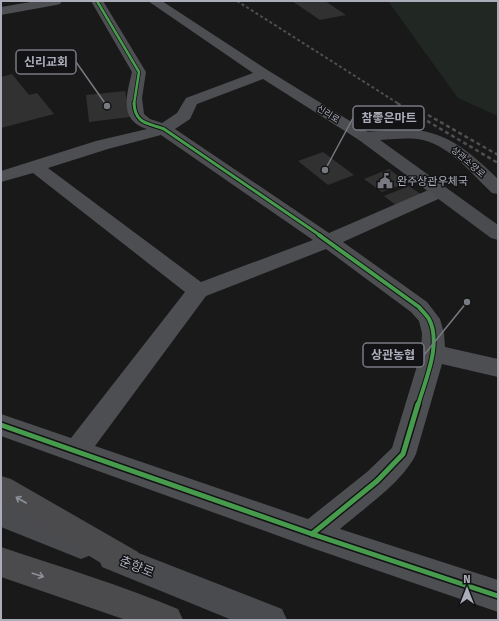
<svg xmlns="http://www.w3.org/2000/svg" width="499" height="621" font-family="'Fira Sans','Noto Sans KR',sans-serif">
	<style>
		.green { fill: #212823 }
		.building { fill: #313131 }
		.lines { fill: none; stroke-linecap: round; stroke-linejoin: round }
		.minor { fill: #4d4e52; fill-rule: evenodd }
		.major { fill: #4a4b4e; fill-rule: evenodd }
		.highway { fill: #4b4b4e; fill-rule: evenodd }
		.rail-far1 { stroke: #4e4f52; stroke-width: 2; stroke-dasharray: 3 2.5; stroke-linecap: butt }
		.rail { stroke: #4e4f52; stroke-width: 2.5; stroke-dasharray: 4 3; stroke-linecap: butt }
		.cycleway-far3-casing { stroke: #131315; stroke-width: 4 }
		.cycleway-far2-casing { stroke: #131315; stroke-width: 5 }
		.cycleway-far1-casing { stroke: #131315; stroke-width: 6 }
		.cycleway-casing { stroke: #131315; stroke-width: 8 }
		.cycleway-far3 { stroke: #469c4c; stroke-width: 2.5 }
		.cycleway-far2 { stroke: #469c4c; stroke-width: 3 }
		.cycleway-far1 { stroke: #469c4c; stroke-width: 4 }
		.cycleway { stroke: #469c4c; stroke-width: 5 }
		.oneway { stroke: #8e909a }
		.labels { text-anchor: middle; stroke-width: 3; stroke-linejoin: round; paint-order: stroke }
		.far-street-label { font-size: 9px; fill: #abaeba; stroke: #131315 }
		.poi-label { font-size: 11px; fill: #abaeba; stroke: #131315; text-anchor: start }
		.near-street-label { font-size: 13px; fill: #abaeba; stroke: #131315 }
		.leader { fill: none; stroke: #787a82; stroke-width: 1.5 }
		.callout-dot { fill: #787a82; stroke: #131315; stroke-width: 1.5 }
		.callout { fill: #131315; stroke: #787a82; stroke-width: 1.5 }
		.callout-label { font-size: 12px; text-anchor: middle; font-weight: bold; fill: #abaeba }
	</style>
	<rect width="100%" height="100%" fill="#191919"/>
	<path class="green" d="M388,1h110v115l-40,-18z"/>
	<g class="building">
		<path d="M292,1h33l21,14 -26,5z"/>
		<path d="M12,74l17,21 8,-2 17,21 -53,14v-51z"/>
		<path d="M125,91l5,26 -41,5 -3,-27z"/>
		<path d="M323,152l31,23 -26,10 -30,-24z"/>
		<path d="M389,169l18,14 -25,9 -18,-13z"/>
		<path d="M409,186l13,9 -25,11 -13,-10z"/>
	</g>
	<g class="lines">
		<g class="minor">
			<path d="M36,1h26l-2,3 -4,1 -55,10v-8z"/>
			<path d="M91,1h12l43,71 -4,26 2,16 6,5 12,4 15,-10 9,-15 67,-25 -105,-72h14l107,70 102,63 2,3 -2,3 -6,2 -6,-2 -96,-61 -66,25 -7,15 -15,10 154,104 104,-45 6,-1 6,1 3,4 -3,4 -102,46 84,60 13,17 4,14 1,14 53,12v18l-56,-13 -26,90c-13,28 -53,55 -76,75l158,51v32l-186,-64 -311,-112v-22l70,24 114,-146 -152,-119 -32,9v-11l95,-30 51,-12c-29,-9 -20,-35 -15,-57zM161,135l152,105 -112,42 -153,-114 60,-19zM326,249l85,63 8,9 3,12 -1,20 -29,95 -25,24 -59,47 -213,-73 111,-150z"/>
		</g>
		<g class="major">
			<path d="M402,129c43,0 67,22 96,50v15l-6,-1c-20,-19 -41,-46 -69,-53 -13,-3 -29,-1 -43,0l118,85v15l-7,-2 -132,-98 -2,-3 2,-3 6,-2z"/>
			<path d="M1,501l90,34 5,10 -5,10 -10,4 -80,-32z"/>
			<path d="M113,543l169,66 5,11h-55l-130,-53 -4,-10 4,-10z"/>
		</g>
		<g class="highway">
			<path d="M1,476l10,3 127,73 4,10 -4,10 -11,5 -11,-5 -115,-69z"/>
			<path d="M1,547c60,20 119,38 177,62l5,11h-57l-125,-43z"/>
		</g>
		<path class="rail-far1" d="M237,1l162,103"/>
		<g class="rail">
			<path d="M397,103l101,60"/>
			<path d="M428,115l70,40"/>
		</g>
		<defs>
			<path id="cycleway-far3" d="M97,1l42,71 -5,32"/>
			<path id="cycleway-far2" d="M134,103c1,21 14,20 30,26l157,107"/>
			<path id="cycleway-far1" d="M319,235l100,72c3,4 8,8 10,12 13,25 -4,62 -11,86"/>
			<g id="cycleway">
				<path d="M1,425l311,109 186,62"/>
				<path d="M312,534l65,-53 26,-27 15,-50"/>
			</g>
		</defs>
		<use href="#cycleway-far3" class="cycleway-far3-casing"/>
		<use href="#cycleway-far2" class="cycleway-far2-casing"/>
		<use href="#cycleway-far1" class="cycleway-far1-casing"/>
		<use href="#cycleway" class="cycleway-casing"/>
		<use href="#cycleway-far3" class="cycleway-far3"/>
		<use href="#cycleway-far2" class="cycleway-far2"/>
		<use href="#cycleway-far1" class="cycleway-far1"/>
		<use href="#cycleway" class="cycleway"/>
	</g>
	<defs><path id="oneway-shaft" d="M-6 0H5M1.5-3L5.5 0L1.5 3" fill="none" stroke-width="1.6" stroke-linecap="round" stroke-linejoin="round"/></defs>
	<g class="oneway">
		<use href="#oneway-shaft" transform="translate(21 500) rotate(-150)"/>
		<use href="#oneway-shaft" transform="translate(38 575) rotate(18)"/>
	</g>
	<defs>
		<symbol id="civic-bare" viewBox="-9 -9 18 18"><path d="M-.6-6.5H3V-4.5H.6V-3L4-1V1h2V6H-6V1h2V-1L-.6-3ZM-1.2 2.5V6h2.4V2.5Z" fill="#787a82" stroke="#131315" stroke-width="2.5" paint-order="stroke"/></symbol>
	</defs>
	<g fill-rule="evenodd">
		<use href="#civic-bare" x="374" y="170" width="22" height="22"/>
	</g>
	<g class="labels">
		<g class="far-street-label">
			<text transform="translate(328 114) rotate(32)" y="3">신리로</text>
			<text transform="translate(468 162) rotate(41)" y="3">상관소양로</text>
		</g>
		<g class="poi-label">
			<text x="397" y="185">완주상관우체국</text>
		</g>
		<g class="near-street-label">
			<text transform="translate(137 566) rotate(22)" y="5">춘향로</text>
		</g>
	</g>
	<path class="leader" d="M107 106L76 62M325 170L353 118M467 302L424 355"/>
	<g class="callout-dot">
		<circle cx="107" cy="106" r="4"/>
		<circle cx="325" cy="170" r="4"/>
		<circle cx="467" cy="302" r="4"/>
	</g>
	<g class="callout">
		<rect x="16" y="50" width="60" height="24" rx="4"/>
		<rect x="353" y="106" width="71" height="24" rx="4"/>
		<rect x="363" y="343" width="61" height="24" rx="4"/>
	</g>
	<g class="callout-label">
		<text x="46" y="66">신리교회</text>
		<text x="389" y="122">참좋은마트</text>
		<text x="393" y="359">상관농협</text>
	</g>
	<rect width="499" height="621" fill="none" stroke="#abaeba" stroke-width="4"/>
	<g transform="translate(467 589)" stroke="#131315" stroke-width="3" paint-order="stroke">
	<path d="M0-3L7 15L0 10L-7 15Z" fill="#abaeba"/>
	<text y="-6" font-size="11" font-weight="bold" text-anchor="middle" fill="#abaeba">N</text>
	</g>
</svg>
